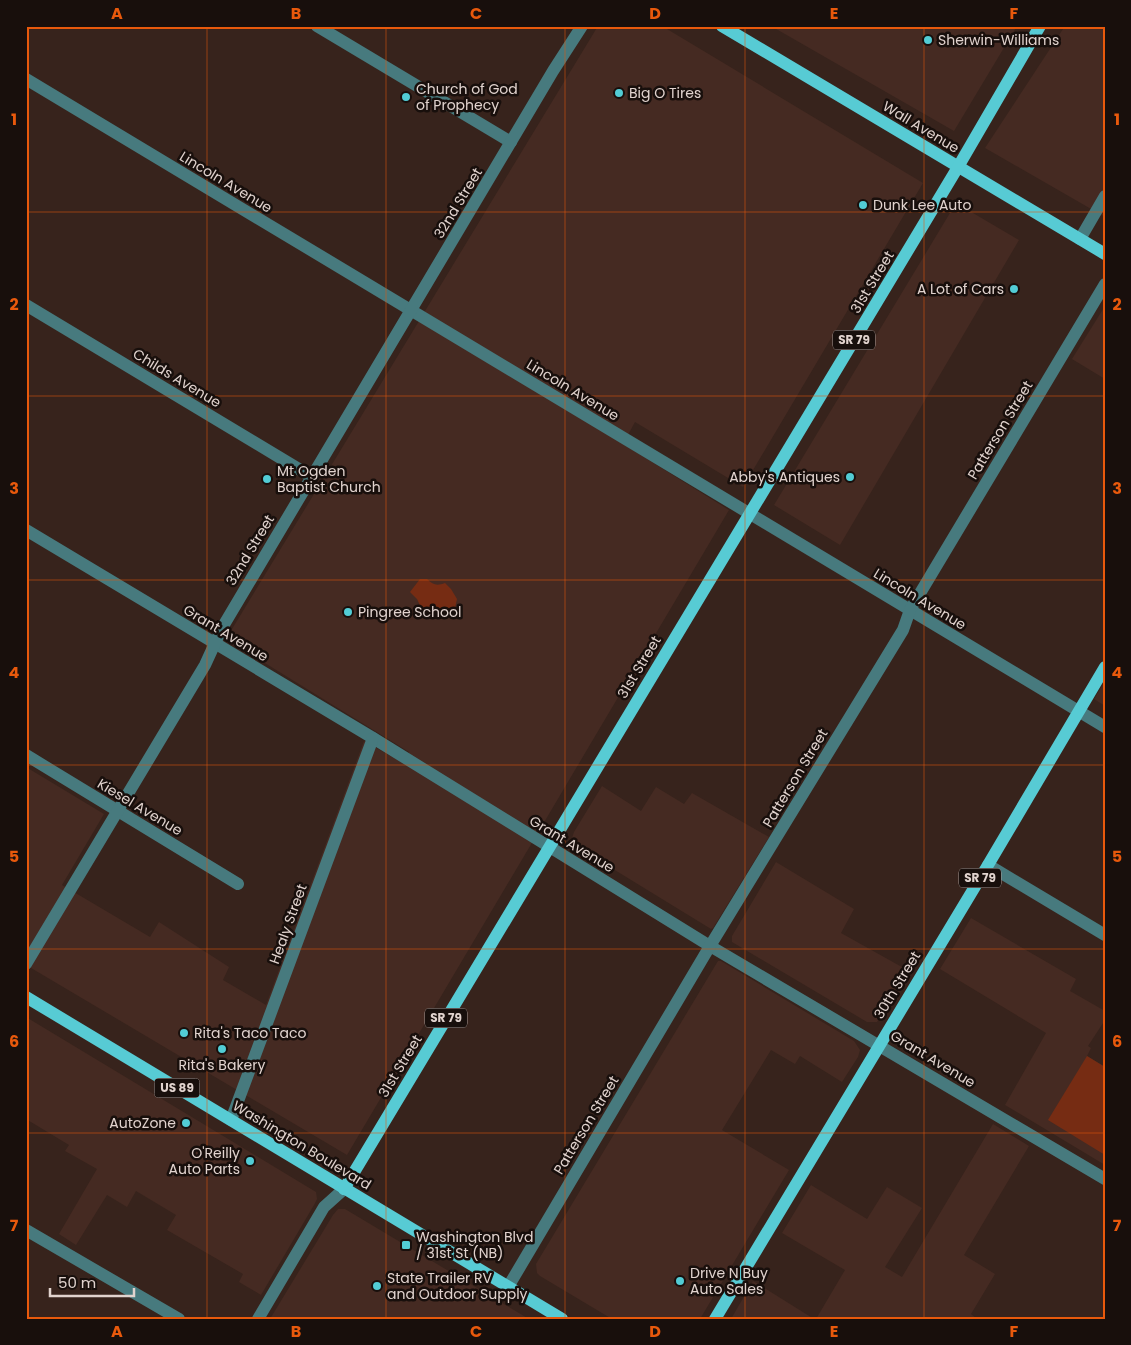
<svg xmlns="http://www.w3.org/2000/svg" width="1131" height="1345" font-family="Poppins,sans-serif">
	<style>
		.built { fill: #452a22 }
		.green { fill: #762c13 }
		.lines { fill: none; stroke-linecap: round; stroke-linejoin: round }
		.minor { stroke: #477a7e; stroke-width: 12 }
		.major { stroke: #57cbd4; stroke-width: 12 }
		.grid { fill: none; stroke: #e8590c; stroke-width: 1; stroke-opacity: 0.55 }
		.poi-dot { fill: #52ccd5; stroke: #180f0c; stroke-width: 2 }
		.labels { text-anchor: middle; stroke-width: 5; stroke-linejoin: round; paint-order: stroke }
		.shield { fill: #180f0c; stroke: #a59894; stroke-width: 1 }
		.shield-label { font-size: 12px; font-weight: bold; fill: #e1d3ce }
		.poi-label { font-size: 14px; fill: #e1d3ce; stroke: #180f0c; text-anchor: start }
		.street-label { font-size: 14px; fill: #e1d3ce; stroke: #180f0c }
		.neatline { fill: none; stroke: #e8590c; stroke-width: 2 }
		.grid-label { font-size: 16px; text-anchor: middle; font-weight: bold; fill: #e8590c }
	</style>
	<rect width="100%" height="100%" fill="#37231c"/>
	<g class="built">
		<path d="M598,26h64l261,157 -180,304 -108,-65 -12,22 106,66 -382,645 -321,-190v-198l78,47 -42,71 88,52 9,-15 70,45 -6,13 43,25 98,-264 39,22 6,-11 -183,-113z"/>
		<path d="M771,26h246l-63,105z"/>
		<path d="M1065,26h40v191l-120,-69z"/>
		<path d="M956,203l63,37 -179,305 -66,-40z"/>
		<path d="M1105,306v73l-33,-20z"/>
		<path d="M1105,681v25l-11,-7z"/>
		<path d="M602,786l39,25 15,-24 28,17 8,-11 77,44 -56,91 -2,1 -137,-84 -2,-7 2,-6z"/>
		<path d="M776,862l78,47 -13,24 68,38 -32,51h-10l-135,-80v-6z"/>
		<path d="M971,918l105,61 -6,12 35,20v9l-17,26 3,2 -4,8 18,11v98l-100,-60 41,-72 -106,-64z"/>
		<path d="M718,961h3l133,80 6,9 -2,7 -16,25 -42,-26 -5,8 -24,-14 -49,80 67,40 -89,149h-88l-72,-43 -3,-3 -1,-9z"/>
		<path d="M26,1017l290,175 1,7 -3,6 -53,90 -22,-13 4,-8 -76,-44 9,-15 -40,-24 -9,16 -20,-12 -31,50 -17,-11 38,-65 -32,-18 4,-6 -43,-26z"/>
		<path d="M993,1124l36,22 -65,109 31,19 -24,40 6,5h-161l29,-49 -63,-37 29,-48 56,34 20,-32 35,21 -37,59 17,10z"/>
		<path d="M338,1209h7l184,110h-259l63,-104z"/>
		<path d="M753,1281l61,38h-83z"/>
	</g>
	<g class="green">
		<path d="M420,579h7c6,6 10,7 18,4l6,6 6,10 -2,9c-11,8 -19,4 -31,6l-7,-15 -7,-7z"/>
		<path d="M1087,1056l18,11v88l-57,-35z"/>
	</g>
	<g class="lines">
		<g class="minor">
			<path d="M317,26l194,116"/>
			<path d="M26,79l1079,648"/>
			<path d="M1080,239l25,-43"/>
			<path d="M26,305l286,172"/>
			<path d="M26,530l347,208 337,208 395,233"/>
			<path d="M26,755l212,129"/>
			<path d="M988,865l117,70"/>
			<path d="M26,964l179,-299 17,-37 331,-557 29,-45"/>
			<path d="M231,1120l142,-382"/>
			<path d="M26,1230l153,89"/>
			<path d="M508,1287l202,-341 193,-316 7,-20 195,-326"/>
			<path d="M258,1319l66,-112 20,-18"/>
		</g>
		<g class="major">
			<path d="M722,26l383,228"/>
			<path d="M26,997l536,322"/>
			<path d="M344,1189l614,-1022 82,-141"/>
			<path d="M715,1319l273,-454 117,-198"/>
		</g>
	</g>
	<path class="grid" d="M207,26v1293M386,26v1293M565,26v1293M745,26v1293M924,26v1293M26,212h1079M26,396h1079M26,580h1079M26,765h1079M26,949h1079M26,1133h1079"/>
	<g class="poi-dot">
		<circle cx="928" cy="40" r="5"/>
		<circle cx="619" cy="93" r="5"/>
		<circle cx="406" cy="97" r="5"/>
		<circle cx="863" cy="205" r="5"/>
		<circle cx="1014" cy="289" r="5"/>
		<circle cx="850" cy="477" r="5"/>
		<circle cx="267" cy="479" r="5"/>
		<circle cx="348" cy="612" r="5"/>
		<circle cx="184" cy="1033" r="5"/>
		<circle cx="222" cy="1049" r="5"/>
		<circle cx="186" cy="1123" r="5"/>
		<circle cx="250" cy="1161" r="5"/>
		<rect x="401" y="1240" width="10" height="10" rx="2.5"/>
		<circle cx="680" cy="1281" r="5"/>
		<circle cx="377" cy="1286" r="5"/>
	</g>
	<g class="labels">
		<g class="shield">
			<rect x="833" y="330.5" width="42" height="19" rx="4"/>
			<rect x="959" y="868.5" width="42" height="19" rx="4"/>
			<rect x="425" y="1008.5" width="42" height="19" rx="4"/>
			<rect x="154.5" y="1078.5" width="45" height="19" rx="4"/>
		</g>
		<g class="shield-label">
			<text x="854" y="344">SR 79</text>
			<text x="980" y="882">SR 79</text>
			<text x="446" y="1022">SR 79</text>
			<text x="177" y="1092">US 89</text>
		</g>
		<g class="poi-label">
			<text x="938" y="45">Sherwin-Williams</text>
			<text x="416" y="94">Church of God<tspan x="416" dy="16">of Prophecy</tspan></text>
			<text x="629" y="98">Big O Tires</text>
			<text x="873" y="210">Dunk Lee Auto</text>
			<text x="1004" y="294" text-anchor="end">A Lot of Cars</text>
			<text x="277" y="476">Mt Ogden<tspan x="277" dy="16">Baptist Church</tspan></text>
			<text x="840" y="482" text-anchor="end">Abby's Antiques</text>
			<text x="358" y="617">Pingree School</text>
			<text x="194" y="1038">Rita's Taco Taco</text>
			<text x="222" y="1070" text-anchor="middle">Rita's Bakery</text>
			<text x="176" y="1128" text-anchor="end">AutoZone</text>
			<text x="240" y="1158" text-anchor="end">O'Reilly<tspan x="240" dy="16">Auto Parts</tspan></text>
			<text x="416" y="1242">Washington Blvd<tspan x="416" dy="16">/ 31st St (NB)</tspan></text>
			<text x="690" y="1278">Drive N Buy<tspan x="690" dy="16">Auto Sales</tspan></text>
			<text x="387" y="1283">State Trailer RV<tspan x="387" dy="16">and Outdoor Supply</tspan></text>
		</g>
		<g class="street-label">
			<text transform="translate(921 127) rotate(31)" y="5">Wall Avenue</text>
			<text transform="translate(226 182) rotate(31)" y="5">Lincoln Avenue</text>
			<text transform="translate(458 203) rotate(-59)" y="5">32nd Street</text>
			<text transform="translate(872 282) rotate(-59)" y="5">31st Street</text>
			<text transform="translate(177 378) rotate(31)" y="5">Childs Avenue</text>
			<text transform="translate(573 390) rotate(31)" y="5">Lincoln Avenue</text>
			<text transform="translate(1000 430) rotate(-59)" y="5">Patterson Street</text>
			<text transform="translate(250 550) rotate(-59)" y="5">32nd Street</text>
			<text transform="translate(920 599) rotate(31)" y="5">Lincoln Avenue</text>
			<text transform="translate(226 633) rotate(31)" y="5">Grant Avenue</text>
			<text transform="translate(639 667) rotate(-59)" y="5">31st Street</text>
			<text transform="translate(795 778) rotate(-59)" y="5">Patterson Street</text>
			<text transform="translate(140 807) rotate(31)" y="5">Kiesel Avenue</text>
			<text transform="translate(572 844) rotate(31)" y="5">Grant Avenue</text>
			<text transform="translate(288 924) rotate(-70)" y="5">Healy Street</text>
			<text transform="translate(897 985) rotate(-59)" y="5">30th Street</text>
			<text transform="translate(933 1059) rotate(31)" y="5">Grant Avenue</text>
			<text transform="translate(400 1066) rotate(-59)" y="5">31st Street</text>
			<text transform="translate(586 1125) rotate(-59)" y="5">Patterson Street</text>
			<text transform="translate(302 1145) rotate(31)" y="5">Washington Boulevard</text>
		</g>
	</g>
	<rect width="1131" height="1345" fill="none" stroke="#180f0c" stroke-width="55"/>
	<path d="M50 1288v8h84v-8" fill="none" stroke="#e1d3ce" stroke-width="2.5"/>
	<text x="58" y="1288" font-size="15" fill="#e1d3ce" stroke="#180f0c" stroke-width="4" paint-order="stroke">50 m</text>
	<rect x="28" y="28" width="1076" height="1290" class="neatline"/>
	<g class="grid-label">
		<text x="117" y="19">A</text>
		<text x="296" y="19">B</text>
		<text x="476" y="19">C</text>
		<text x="655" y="19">D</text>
		<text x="834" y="19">E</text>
		<text x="1014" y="19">F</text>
		<text x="14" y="125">1</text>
		<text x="1117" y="125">1</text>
		<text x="14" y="310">2</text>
		<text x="1117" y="310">2</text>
		<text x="14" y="494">3</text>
		<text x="1117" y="494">3</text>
		<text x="14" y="678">4</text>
		<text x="1117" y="678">4</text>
		<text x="14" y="862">5</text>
		<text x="1117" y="862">5</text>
		<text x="14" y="1047">6</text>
		<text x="1117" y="1047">6</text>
		<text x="14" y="1231">7</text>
		<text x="1117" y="1231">7</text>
		<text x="117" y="1337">A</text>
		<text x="296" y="1337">B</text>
		<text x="476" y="1337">C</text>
		<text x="655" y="1337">D</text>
		<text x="834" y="1337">E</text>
		<text x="1014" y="1337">F</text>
	</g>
</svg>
